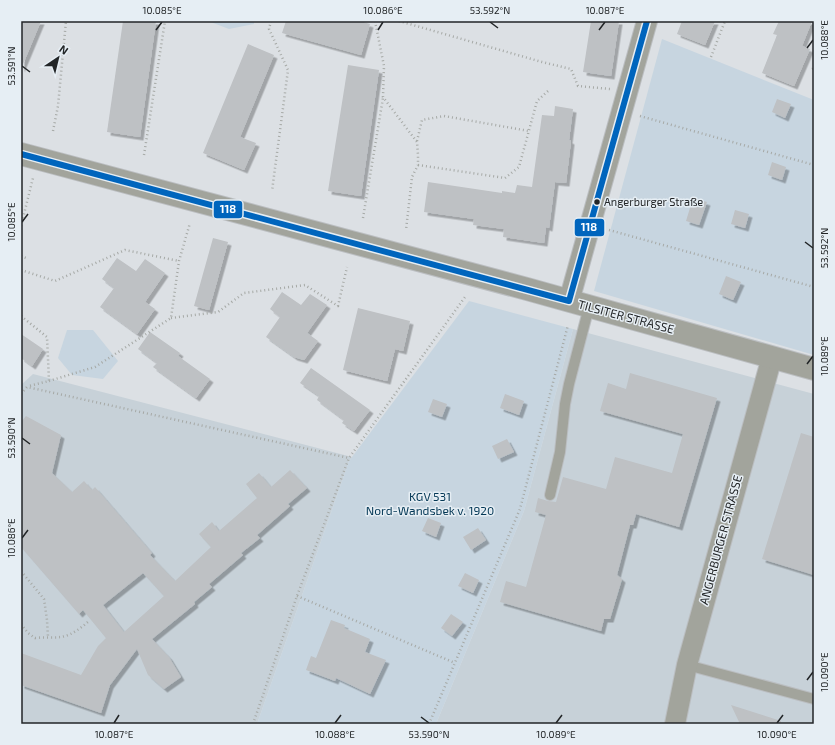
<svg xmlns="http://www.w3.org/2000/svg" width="835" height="745" font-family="'Exo 2',sans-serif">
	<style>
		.built { fill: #c7d1d8 }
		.green { fill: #c7d5e0 }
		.building { fill: #bec1c4; fill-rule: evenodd; filter: url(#shadow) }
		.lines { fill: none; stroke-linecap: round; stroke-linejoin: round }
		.service-casing { stroke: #bbbec1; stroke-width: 12 }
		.minor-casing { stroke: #bbbec1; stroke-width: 22 }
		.tertiary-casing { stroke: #bbbec1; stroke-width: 24 }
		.path { stroke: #a6a9a6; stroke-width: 2.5; stroke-dasharray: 1 3; stroke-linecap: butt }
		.service { stroke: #a2a49c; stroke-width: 10 }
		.minor { stroke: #a2a49c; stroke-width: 20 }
		.tertiary { stroke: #a2a49c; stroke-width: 22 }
		.bus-1-casing { stroke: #e6eef4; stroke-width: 9 }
		.bus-1 { stroke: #0065bd; stroke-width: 6 }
		.ticks { fill: none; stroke: #222527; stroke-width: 1.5 }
		.bus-dot { fill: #222527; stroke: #e6eef4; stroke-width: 1.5 }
		.labels { text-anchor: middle; stroke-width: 3; stroke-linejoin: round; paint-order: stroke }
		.bus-label { font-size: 11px; fill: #222527; stroke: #e6eef4; text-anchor: start }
		.street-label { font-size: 12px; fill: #222527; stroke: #e6eef4 }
		.park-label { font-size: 12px; fill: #033755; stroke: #e6eef4 }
		.line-badge { stroke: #e6eef4; stroke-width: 1.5 }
		.badge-label { font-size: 11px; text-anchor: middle; font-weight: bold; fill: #fff }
		.neatline { fill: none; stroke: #222527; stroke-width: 1.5 }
		.ticks-label { font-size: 10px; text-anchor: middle; fill: #222527 }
	</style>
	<defs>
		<filter id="shadow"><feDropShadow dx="3.5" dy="3.5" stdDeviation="0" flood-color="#0004"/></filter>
	</defs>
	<rect width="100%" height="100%" fill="#dce0e4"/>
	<g class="built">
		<path d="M573,329l241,65v330h-378l88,-213z"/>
		<path d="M33,374l319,83 -3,4 -92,263h-236v-339z"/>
	</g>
	<g class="green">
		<path d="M208,21h46v3l-25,5z"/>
		<path d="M662,39l152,61v255l-220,-64z"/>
		<path d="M469,301l104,28 -49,182 -88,213h-179l92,-263z"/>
		<path d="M67,330h26l25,31 -15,18 -31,-4 -14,-17z"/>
	</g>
	<g class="building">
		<path d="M21,21h20l-20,48z"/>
		<path d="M123,21h33l-16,116 -33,-5z"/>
		<path d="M286,21h74l10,3 -9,31 -79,-22z"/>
		<path d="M591,21h28l-8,55 -28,-4z"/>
		<path d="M682,21h33l-10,24 -28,-11z"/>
		<path d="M779,21h33l-10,25 8,3 -16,37 -32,-13 15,-38 -4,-1z"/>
		<path d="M248,44l26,11 -34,82 16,6 -12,27 -41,-17z"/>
		<path d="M348,65l31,5 -18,126 -33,-5z"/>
		<path d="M777,99l14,5 -6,14 -13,-6z"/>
		<path d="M555,106l18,3 -4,31 2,1 -5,42 -11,-1 -6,46 -3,-1 -2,16 -41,-6 1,-8 -31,-4 1,-6 -50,-7 4,-30 74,11v-2l13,2 2,-8 15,2 10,-72 12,1z"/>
		<path d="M772,162l14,5 -4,13 -14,-5z"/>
		<path d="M693,198l14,4 -8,23 -13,-4z"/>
		<path d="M735,210l14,4 -4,14 -14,-4z"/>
		<path d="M213,238l15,4 -19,68 -15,-4z"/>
		<path d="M117,258l19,13 9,-12 20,14 -20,29 10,7 -18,25 -37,-27 14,-19 -12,-9z"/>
		<path d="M726,276l15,6 -8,18 -14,-6z"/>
		<path d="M282,292l19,13 9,-11 17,11 -20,28 11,8 -14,19 -10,-3 -28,-20 14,-20 -10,-8z"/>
		<path d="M358,308l52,13 -7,30 -8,-2 -8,32 -44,-11z"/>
		<path d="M150,332l30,21 -2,3 32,23 -14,19 -43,-31 4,-4 -19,-14z"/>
		<path d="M21,334l22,15 -11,17 -11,-8z"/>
		<path d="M311,368l59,42 -16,21 -12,-8 2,-3 -27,-20 2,-4 -19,-13z"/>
		<path d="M630,373l87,25 -38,129 -43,-13 -3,11h-3l-13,50 5,4 -12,40h-6l-3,12 -101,-29 6,-21 20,6 20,-72 -11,-3 3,-14 10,3 8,1 7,-25 43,12 9,-32 57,16 11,-39 -83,-23 8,-28 18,6z"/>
		<path d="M505,394l19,7 -5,14 -19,-7z"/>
		<path d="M433,399l14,5 -5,13 -14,-5z"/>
		<path d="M26,416l35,19 -9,38 20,19 12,-11 8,9 3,-3 57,66 -2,2 25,26 36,-34 -12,-13 13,-12 7,9 38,-33 -11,-14 13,-11 12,14 19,-17 17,18 -19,16 2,2 -33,29 3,3 -19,15 2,2 -34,29 3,3 -18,15 1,2 -43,35 17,18 12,20 -17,12 -16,-14 -11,-26 -27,36 -9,28 -80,-28v-32l60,22 17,-29 8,-8 -23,-28 -4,4 -58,-67v-125zM143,573l21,23 -40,36 -21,-27z"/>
		<path d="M801,433l13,4v138l-52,-16z"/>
		<path d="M507,439l7,13 -16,7 -6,-13z"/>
		<path d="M428,518l13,5 -5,14 -14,-6z"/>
		<path d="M478,528l8,12 -15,10 -8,-13z"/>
		<path d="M465,573l14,7 -6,13 -15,-7z"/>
		<path d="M451,614l12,8 -11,14 -11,-8z"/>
		<path d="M331,620l14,5 -1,3 26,11 -5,13 21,8 -16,34 -34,-16 -1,3 -29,-11 5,-14 5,2z"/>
		<path d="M731,705l50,16v3h-41z"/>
	</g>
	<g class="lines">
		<defs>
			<g id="service">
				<path d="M550,495l10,-43 5,-48 4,-20 20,-77"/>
				<path d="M687,665l127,34"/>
			</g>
			<g id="minor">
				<path d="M569,301l78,-280"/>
				<path d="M675,724l12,-59 85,-308"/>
			</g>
			<path id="tertiary" d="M21,154l506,135 287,80"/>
		</defs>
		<use href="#service" class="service-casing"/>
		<use href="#minor" class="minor-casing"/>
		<use href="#tertiary" class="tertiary-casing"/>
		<g class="path">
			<path d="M271,21l-2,8 19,41 -16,121"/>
			<path d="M375,21l9,45 -1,31 34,45 1,13v10l-6,12 -6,53"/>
			<path d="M399,21l143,41 29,7 7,17 32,3"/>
			<path d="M711,57l14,-36"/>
			<path d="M812,69l2,-1"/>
			<path d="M640,116l174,49"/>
			<path d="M53,131l5,-25 8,-85"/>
			<path d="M417,141l5,-21 22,-4 85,15"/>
			<path d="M144,155l21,-134"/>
			<path d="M418,165l87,13 14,-11 18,-66 11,-10"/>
			<path d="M363,218l20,-120"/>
			<path d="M21,226l12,-48"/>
			<path d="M609,230l205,57"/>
			<path d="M21,256l5,2"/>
			<path d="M21,270l34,11 70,-31 54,11"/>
			<path d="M21,316l26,21 2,44 -20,5"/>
			<path d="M171,318l47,-6 26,-19 61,-8 33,21 9,-39"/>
			<path d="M49,381l46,-14 76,-49 8,-57 11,-38"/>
			<path d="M21,394l6,-7 322,71"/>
			<path d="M21,571l23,28 3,21 1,17"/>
			<path d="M297,596l158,67"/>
			<path d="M21,624l7,9 7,5c9,-1 18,0 26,-1 11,-2 20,-9 28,-16"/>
			<path d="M253,724l44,-128 52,-138 116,-161"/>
			<path d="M429,724l91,-215 48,-184"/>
		</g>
		<use href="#service" class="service"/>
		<use href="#minor" class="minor"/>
		<use href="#tertiary" class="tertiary"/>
		<defs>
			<path id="bus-1" d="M21,154l548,147 78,-280"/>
		</defs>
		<use href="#bus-1" class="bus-1-casing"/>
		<use href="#bus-1" class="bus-1"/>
	</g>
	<path class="ticks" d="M490,22l8,6M156,30l6,-8M378,30l5,-8M599,30l6,-8M807,48l6,-8M22,66l8,6M22,222l6,-8M805,242l8,6M807,364l6,-8M22,438l8,6M22,538l6,-8M807,680l6,-8M421,717l8,6M114,723l5,-8M335,723l6,-8M556,723l6,-8M777,723l6,-8"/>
	<circle class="bus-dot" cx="597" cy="202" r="3.5"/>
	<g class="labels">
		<g class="bus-label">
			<text x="604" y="206">Angerburger Straße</text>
		</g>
		<g class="street-label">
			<text transform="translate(626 317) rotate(15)" y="4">TILSITER STRASSE</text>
			<text transform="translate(721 540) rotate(-75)" y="4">ANGERBURGER STRASSE</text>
		</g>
		<g class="park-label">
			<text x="430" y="501">KGV 531<tspan x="430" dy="14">Nord-Wandsbek v. 1920</tspan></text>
		</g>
	</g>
	<g class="line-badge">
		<rect x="213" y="200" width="30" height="19" rx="4" fill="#0065bd"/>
		<rect x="574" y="218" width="31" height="19" rx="4" fill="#0065bd"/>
	</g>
	<g class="badge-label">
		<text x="228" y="213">118</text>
		<text x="589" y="231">118</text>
	</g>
	<rect width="835" height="745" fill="none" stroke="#e6eef4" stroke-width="44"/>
	<g transform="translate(58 58) rotate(35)" stroke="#e6eef4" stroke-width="3" paint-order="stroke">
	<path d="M0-3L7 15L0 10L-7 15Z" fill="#222527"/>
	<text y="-6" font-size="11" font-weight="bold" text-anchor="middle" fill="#222527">N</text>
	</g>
	<rect x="22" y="22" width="791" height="701" class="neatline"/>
	<g class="ticks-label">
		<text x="162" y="14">10.085°E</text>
		<text x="383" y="14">10.086°E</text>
		<text x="490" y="14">53.592°N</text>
		<text x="605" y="14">10.087°E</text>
		<text transform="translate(824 40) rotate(-90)" y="4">10.088°E</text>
		<text transform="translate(11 66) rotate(-90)" y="4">53.591°N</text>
		<text transform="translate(11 222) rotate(-90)" y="4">10.085°E</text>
		<text transform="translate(824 248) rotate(-90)" y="4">53.592°N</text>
		<text transform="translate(824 356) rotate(-90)" y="4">10.089°E</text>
		<text transform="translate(11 438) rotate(-90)" y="4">53.590°N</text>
		<text transform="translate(11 538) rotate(-90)" y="4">10.086°E</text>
		<text transform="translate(824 672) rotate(-90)" y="4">10.090°E</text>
		<text x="114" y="738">10.087°E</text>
		<text x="335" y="738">10.088°E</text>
		<text x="429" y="738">53.590°N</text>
		<text x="556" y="738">10.089°E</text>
		<text x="777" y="738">10.090°E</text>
	</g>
</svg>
